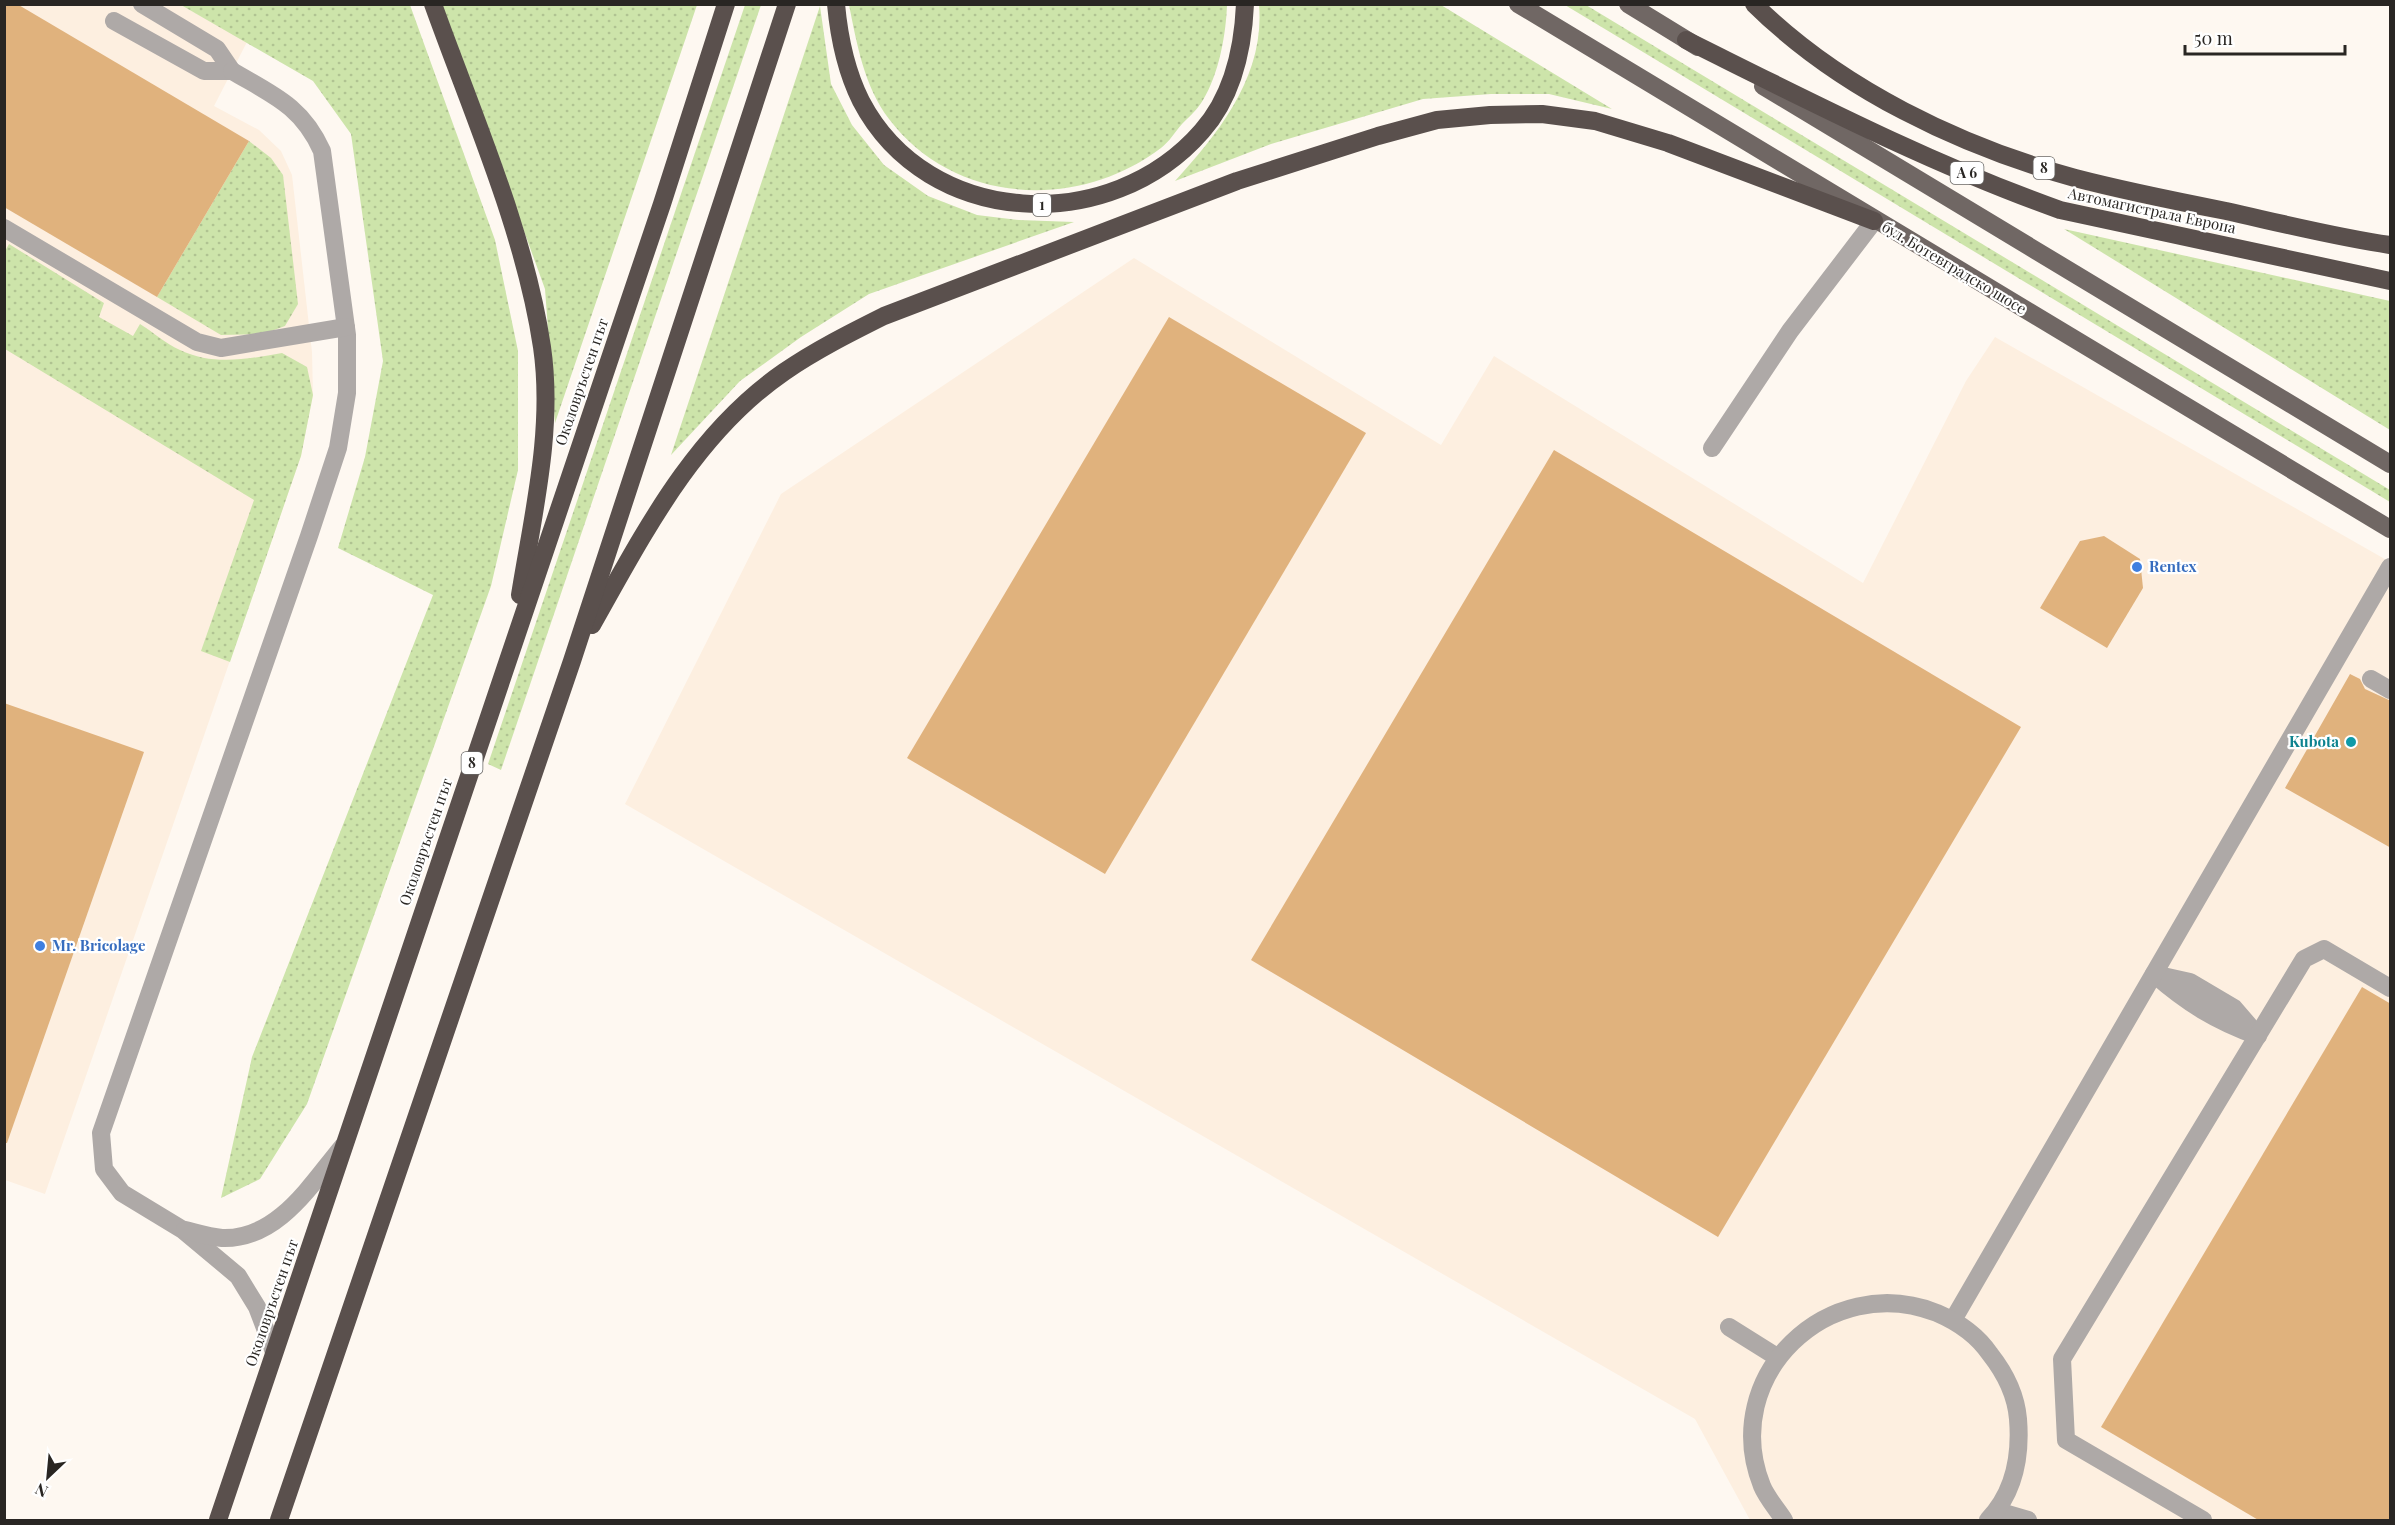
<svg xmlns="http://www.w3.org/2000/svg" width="2395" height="1525" font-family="'Playfair Display',serif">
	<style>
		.built { fill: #fdefe0 }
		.grass { fill: url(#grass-dots) }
		.building { fill: #e0b27d }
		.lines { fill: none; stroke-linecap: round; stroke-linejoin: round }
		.minor { stroke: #aea9a7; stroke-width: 18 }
		.major { stroke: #706764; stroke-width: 18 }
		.highway { stroke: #5a504d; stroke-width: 18 }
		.shop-dot { fill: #3f7fe0; stroke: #fff; stroke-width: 2 }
		.culture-dot { fill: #0f9aa8; stroke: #fff; stroke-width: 2 }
		.labels { text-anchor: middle; stroke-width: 4.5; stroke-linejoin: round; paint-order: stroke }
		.shield { fill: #fff; stroke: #696765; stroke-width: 1.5 }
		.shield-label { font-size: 14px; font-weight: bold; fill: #292623 }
		.street-label { font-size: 15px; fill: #292623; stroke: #fff }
		.shop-label { font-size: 15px; font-weight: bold; fill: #366cbe; stroke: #fff; text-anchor: start }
		.culture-label { font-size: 15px; font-weight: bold; fill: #0d838f; stroke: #fff; text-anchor: end }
	</style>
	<defs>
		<pattern id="grass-dots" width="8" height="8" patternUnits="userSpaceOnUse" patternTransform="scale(1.5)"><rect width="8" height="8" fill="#cde4aa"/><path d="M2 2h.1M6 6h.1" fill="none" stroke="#b0c392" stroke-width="1.8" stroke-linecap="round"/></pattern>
	</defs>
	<rect width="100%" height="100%" fill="#fef8f1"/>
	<g class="built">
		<path d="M5,5h176l66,37 -33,64 45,24 22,21 11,24 20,177 1,43 -12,61 -256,738 -40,-14z"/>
		<path d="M1134,258l307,187 53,-89 369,227 103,-202 29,-44 395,225v958h-640l-55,-101 -1070,-615 156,-310z"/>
	</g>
	<g class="grass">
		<path d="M181,5h229l85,235 23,111v119l-27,116 -184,518 -47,75 -39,19 31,-141 181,-462 -95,-47 27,-91 18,-96 -32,-227 -38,-53z"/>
		<path d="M442,5h255l-142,418 -10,-134z"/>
		<path d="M745,5h16l-260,765 -13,-6z"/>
		<path d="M849,5l1,-1 377,1c-1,29 -8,69 -24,95 -5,9 -14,17 -21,24 -7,8 -13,18 -21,24 -83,63 -207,57 -272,-29 -25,-33 -32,-75 -40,-114z"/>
		<path d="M1259,5h182l171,104 -63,-15h-58l-68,5 -152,45 -96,37c45,-49 90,-106 84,-176z"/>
		<path d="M1565,5h21l804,485v12z"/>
		<path d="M820,6l11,78 21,41 32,40 44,31 49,19 42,5 55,2 -205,72 -68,43 -61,44 -69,74z"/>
		<path d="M249,141l22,17 12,17 15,129 -13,22 -22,8 -42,1 -64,-38z"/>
		<path d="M2064,229l326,72v129z"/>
		<path d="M9,244l95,59 -5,14 34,19 7,-12c13,8 26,20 40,26 33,16 68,9 102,3l25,14 6,28 -12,61 -71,206 -29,-11 53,-151 -249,-151 -1,-96z"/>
	</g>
	<g class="building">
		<path d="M4,4h13l232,137 -92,156 -153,-90z"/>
		<path d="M1169,317l197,116 -261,441 -198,-116z"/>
		<path d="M1554,450l467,277 -303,510 -467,-277z"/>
		<path d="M2104,536l36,23 3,29 -36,60 -67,-40 40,-67z"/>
		<path d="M2350,674l10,5 5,10 26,12v147l-106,-60z"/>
		<path d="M4,703l140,49 -137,391h-3z"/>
		<path d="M2362,987l29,17v517h-131l-159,-94z"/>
	</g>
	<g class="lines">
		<g class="minor">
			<path d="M114,21l90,50h28l-15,-22 -75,-45"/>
			<path d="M232,71c41,24 70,35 90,80l25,184v58l-9,55 -29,88 -208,597 3,36 18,24 61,37 55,46 19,31 17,45"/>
			<path d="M4,228l193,114 24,6 125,-21"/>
			<path d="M1712,448l78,-117 84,-110"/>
			<path d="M2371,679l19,11"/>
			<path d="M2154,974l36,8 44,26 24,28c-42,-15 -71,-33 -104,-62z"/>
			<path d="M185,1230c12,3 25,7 37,8 56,2 89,-54 121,-92"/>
			<path d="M1953,1320l437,-753"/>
			<path d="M1729,1327l48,30"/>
			<path d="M1997,1511l31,9"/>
			<path d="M1784,1520c-7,-11 -17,-22 -22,-34 -44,-110 67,-216 175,-173 21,9 40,22 53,41 15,19 26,41 28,65 3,37 -4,74 -30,101"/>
			<path d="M2203,1520l-137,-80 -4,-81 242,-400 20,-10 66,39"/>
		</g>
		<g class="major">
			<path d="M1518,4l872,525"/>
			<path d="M1628,4l70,43"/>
			<path d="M1763,86l627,378"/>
		</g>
		<g class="highway">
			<path d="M433,4c39,109 92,228 109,343 12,82 -9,167 -22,248"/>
			<path d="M836,4c3,33 10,67 25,97 67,128 250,135 341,30 31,-35 41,-81 43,-127"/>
			<path d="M1754,4c86,85 206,142 321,174 50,13 100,23 151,33 54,12 109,26 164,34"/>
			<path d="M1686,40c123,61 245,124 374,170l330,71"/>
			<path d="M592,625c52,-92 102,-191 192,-253 32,-22 66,-39 100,-56l353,-135 141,-45 59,-16 53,-5 52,-1 53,7 73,22 206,78"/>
			<path d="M218,1520l444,-1316 64,-200"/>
			<path d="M279,1520l293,-859 215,-657"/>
		</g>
	</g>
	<g class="shop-dot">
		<circle cx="2137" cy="567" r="6"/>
		<circle cx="40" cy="946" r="6"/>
	</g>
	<circle class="culture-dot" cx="2351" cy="742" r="6"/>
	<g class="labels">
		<g class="shield">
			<rect x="2033.5" y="157" width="21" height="22" rx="4.5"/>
			<rect x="1950.5" y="162" width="33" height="22" rx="4.5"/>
			<rect x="1033" y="194" width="18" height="22" rx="4.5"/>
			<rect x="461.5" y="752" width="21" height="22" rx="4.5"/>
		</g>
		<g class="shield-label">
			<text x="2044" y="173">8</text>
			<text x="1967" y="178">A 6</text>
			<text x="1042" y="210">1</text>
			<text x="472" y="768">8</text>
		</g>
		<g class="street-label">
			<text transform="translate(2152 211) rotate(12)" y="5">Автомагистрала Европа</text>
			<text transform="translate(1954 268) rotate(31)" y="5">бул. Ботевградско шосе</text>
			<text transform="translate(582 382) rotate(-71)" y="5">Околовръстен път</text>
			<text transform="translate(426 842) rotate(-71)" y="5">Околовръстен път</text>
			<text transform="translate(272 1303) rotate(-71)" y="5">Околовръстен път</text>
		</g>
		<g class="shop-label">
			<text x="2149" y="572">Rentex</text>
			<text x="52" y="951">Mr. Bricolage</text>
		</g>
		<g class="culture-label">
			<text x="2339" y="747">Kubota</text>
		</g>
	</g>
	<rect width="2395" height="1525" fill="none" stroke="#292623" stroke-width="12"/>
	<g transform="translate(48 1477) rotate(206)" stroke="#ffffff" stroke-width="4.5" paint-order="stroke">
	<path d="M0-4.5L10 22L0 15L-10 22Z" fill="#292623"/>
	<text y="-9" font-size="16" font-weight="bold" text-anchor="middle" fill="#292623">N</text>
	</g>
	<path d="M2185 45v9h160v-9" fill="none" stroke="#292623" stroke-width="3"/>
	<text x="2194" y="45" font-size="18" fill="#292623" stroke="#ffffff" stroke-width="4.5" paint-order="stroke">50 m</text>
</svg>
